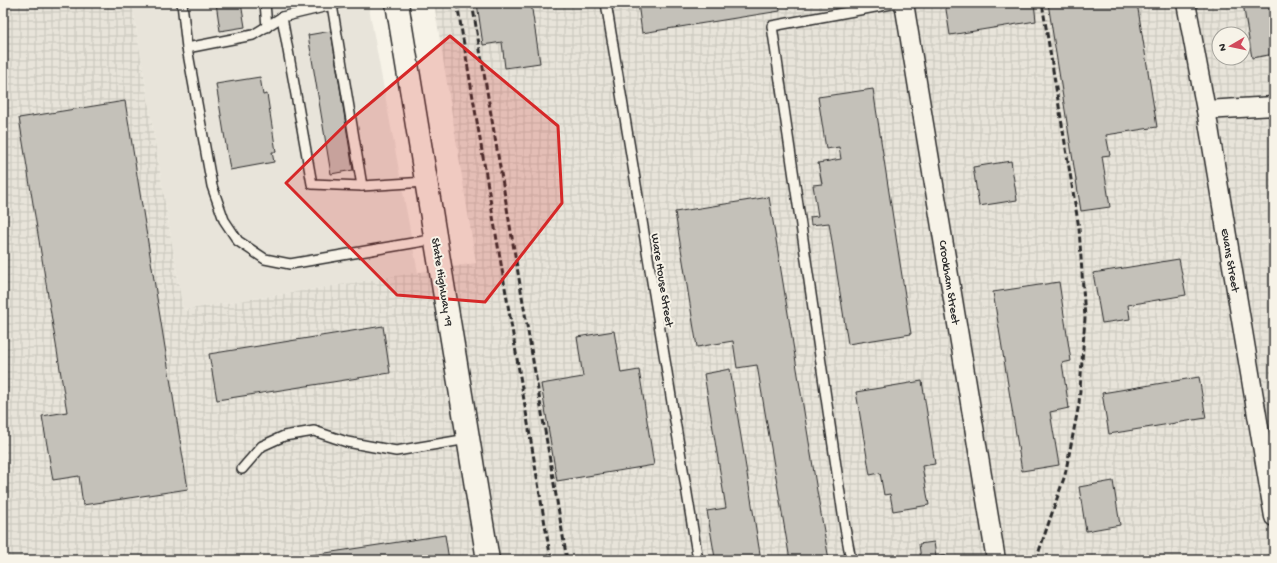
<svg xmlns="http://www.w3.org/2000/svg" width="1277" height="563" font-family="'Gochi Hand',sans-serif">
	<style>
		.built { fill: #e8e4da }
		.industrial { fill: url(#industrial-grid); fill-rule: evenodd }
		.building { fill: #c4c1b9; stroke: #2b2b2b }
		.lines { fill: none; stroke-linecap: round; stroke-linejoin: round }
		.service-casing { stroke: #2b2b2b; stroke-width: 12 }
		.minor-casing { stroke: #2b2b2b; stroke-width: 21 }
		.primary-casing { stroke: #2b2b2b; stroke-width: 25 }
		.service { stroke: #f7f3e8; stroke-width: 9 }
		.minor { stroke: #f7f3e8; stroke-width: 18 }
		.primary { stroke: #f7f3e8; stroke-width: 22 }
		.rail { stroke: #2b2b2b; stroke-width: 3; stroke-dasharray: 6 3; stroke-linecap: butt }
		.marked { fill: #d62828; fill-opacity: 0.2; stroke: #d62828; stroke-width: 3; stroke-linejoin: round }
		.labels { text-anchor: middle; stroke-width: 4; stroke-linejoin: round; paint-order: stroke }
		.street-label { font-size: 12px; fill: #2b2b2b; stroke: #f7f3e8 }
	</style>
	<defs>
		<pattern id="industrial-grid" width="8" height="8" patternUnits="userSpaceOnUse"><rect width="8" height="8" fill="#e8e4da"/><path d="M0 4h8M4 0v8" fill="none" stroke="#c7c4bb"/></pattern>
	</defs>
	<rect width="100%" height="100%" fill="#f7f3e8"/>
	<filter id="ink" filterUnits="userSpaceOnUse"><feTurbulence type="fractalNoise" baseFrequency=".025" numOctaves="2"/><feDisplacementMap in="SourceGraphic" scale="8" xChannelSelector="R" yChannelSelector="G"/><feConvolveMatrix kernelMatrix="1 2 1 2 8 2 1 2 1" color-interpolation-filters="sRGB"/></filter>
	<g filter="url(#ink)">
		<path class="built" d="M132,3h236l50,270 -235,37z"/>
		<path class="industrial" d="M3,3h129l51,307 293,-47 -42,-260h840v557h-1271zM1219,34h24v24h-24z"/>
		<g class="building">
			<path d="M216,3h25l4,24 -25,4z"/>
			<path d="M477,3h54l9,60 -35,5 -3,-26 -19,3z"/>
			<path d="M638,3h141l1,8 -138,22z"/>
			<path d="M945,3h89l2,18 -86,14z"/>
			<path d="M1048,3h89l20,124 -51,8 4,20 -8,1 8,51 -29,4z"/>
			<path d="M1243,3h31v51l-22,4z"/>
			<path d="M331,31l22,139 -22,4 -23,-139z"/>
			<path d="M260,77l3,18 4,-1 9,58h-4l2,10 -44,8 -14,-86z"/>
			<path d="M873,89l38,245 -63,10 -19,-121 -18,2 -1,-8 8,-1 -5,-31 9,-1 -4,-21 23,-4 -2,-12 -13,2 -8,-52z"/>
			<path d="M3,94l4,28 -4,1z"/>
			<path d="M125,101l63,388 -105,16 -4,-29 -26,4 -11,-64 25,-4 -48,-294z"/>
			<path d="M1011,161l6,39 -38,6 -6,-39z"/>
			<path d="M769,197l48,294 12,69h-39l-33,-195 -20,3 -4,-27 -36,6 -22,-135z"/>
			<path d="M1179,259l7,36 -58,10 2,14 -28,4 -9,-50z"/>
			<path d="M1059,282l12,79 -9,2 7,45 -19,4 9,53 -37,6 -29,-179z"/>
			<path d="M383,326l7,47 -173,27 -8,-46z"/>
			<path d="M614,331l7,42 18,-3 15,95 -97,16 -16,-97 42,-7 -6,-40z"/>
			<path d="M730,369l31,191h-27l-1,-5 -18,3 -8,-47 19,-3 -22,-134z"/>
			<path d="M1199,377l7,41 -97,16 -7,-41z"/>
			<path d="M922,381l13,83 -13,2 7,39 -36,6 -3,-17 -6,1 -4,-22 -10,2 -14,-83z"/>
			<path d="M1113,481l7,44 -34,6 -7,-44z"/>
			<path d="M445,535l4,25h-170z"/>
			<path d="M934,542l2,15 9,-2 1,5h-25l-2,-16z"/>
		</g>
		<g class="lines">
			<defs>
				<g id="service">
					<path d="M182,3l5,45"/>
					<path d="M265,3l2,24"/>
					<path d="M339,3l-7,2 30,181 64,-4"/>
					<path d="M606,3l92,557"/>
					<path d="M332,5l-50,12 30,167 50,2"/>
					<path d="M282,17l-29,18 -66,13 25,138 12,34 14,21 27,18 25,5 146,-25"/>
					<path d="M242,469l20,-23 22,-10 30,-5 33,11 49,9 72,-12"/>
					<path d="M851,560l-6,-32 -73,-502 125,-23"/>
				</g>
				<g id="minor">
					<path d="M904,3l92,557"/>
					<path d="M1186,3l20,107 68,407"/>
					<path d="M1206,110l68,-4"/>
				</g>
				<path id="primary" d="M397,3l91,557"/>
			</defs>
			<use href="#service" class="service-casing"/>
			<use href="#minor" class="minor-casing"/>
			<use href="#primary" class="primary-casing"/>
			<use href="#service" class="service"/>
			<use href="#minor" class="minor"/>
			<use href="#primary" class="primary"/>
			<g class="rail">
				<path d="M457,3l94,557"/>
				<path d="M472,3l95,557"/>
				<path d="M1036,560l29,-85 14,-71 6,-86 -6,-90 -37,-225"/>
			</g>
		</g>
	</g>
	<path class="marked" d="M450,36l108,90 4,77 -77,99 -88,-7 -111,-112 62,-61z"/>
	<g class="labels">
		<g class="street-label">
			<text transform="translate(1231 260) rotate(80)" y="4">Evans Street</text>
			<text transform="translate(663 280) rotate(81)" y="4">Ware House Street</text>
			<text transform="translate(443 282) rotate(81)" y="4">State Highway 19</text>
			<text transform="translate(950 282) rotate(81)" y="4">Crookham Street</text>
		</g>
	</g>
	<rect width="1277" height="563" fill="none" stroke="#f7f3e8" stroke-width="16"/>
	<rect x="8" y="8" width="1261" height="547" fill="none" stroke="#2b2b2b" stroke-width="1.5" filter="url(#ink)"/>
	<g transform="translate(1231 46) rotate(261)"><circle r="19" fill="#f7f3e8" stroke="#a5a39c"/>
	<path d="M0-3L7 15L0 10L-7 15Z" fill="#d1495b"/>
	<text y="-6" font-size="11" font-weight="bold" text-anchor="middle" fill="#2b2b2b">N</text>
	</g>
</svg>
